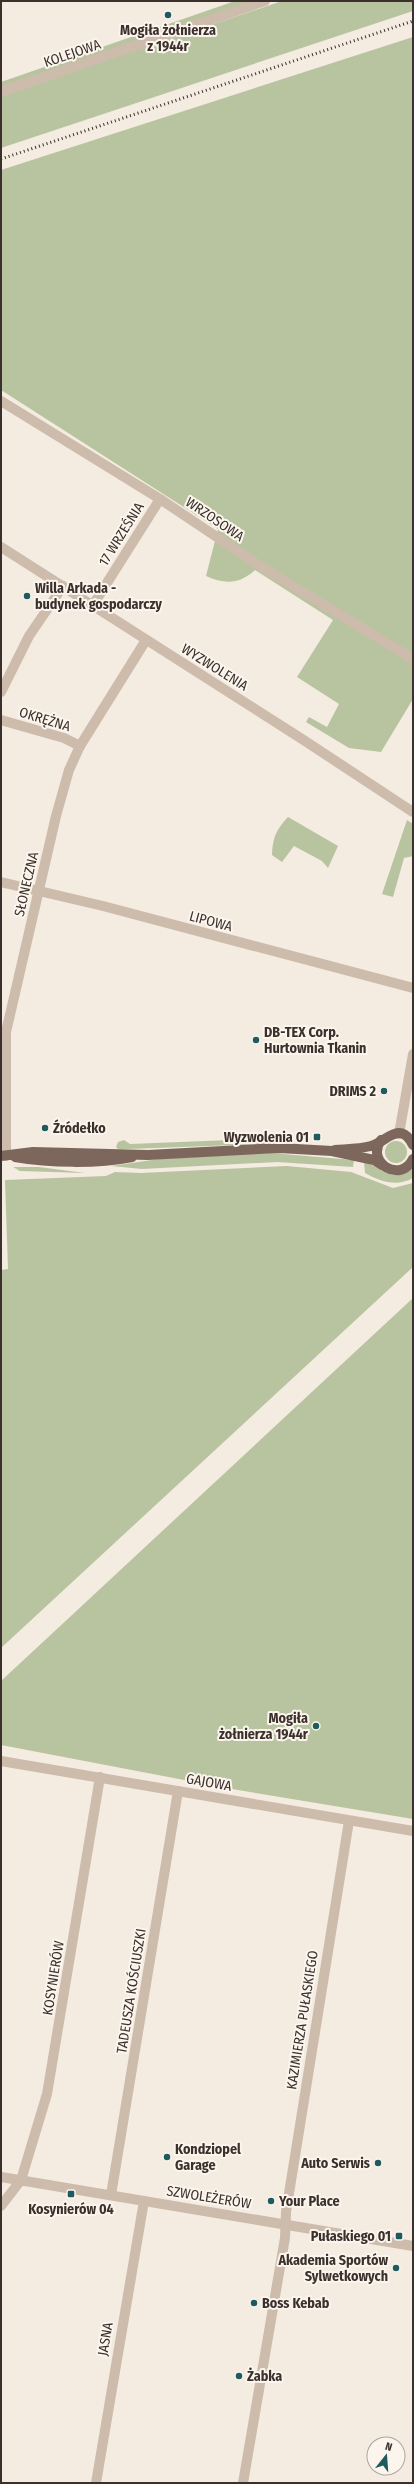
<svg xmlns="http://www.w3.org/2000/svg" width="414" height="2484" font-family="'Fira Sans Condensed',sans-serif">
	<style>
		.green { fill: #b8c4a0 }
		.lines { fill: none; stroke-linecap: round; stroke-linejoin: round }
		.minor { stroke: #cdbbac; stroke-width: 10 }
		.major { stroke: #7d675c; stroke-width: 10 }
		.rail { stroke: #3b302b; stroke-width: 3; stroke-dasharray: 1 3; stroke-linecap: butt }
		.poi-dot { fill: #1f5a5e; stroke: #fbf5ee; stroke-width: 1.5 }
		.labels { text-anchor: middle; stroke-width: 4; stroke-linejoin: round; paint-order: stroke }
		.poi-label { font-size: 14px; font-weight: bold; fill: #3b302b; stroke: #fbf5ee; text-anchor: start }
		.street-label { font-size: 14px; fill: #3b302b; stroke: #fbf5ee }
	</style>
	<rect width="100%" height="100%" fill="#f4ebe1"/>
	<g class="green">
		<path d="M235,1h21l-255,86v-5z"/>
		<path d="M282,1h131v10l-412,137v-52z"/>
		<path d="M413,37v662l-32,53 -32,-4 -43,-26 3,-5 18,10 12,-23 -42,-27 36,-57 -78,-50c-16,15 -31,14 -49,6l12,-47 -217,-139v-220z"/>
		<path d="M288,817l50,29 -10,22 -6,-7 -28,-15 -12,16 -10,-7c1,-18 4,-25 16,-38z"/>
		<path d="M407,820l6,4v32l-9,2 -11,39 -11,-3z"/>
		<path d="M278,1138l1,3 -17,3 -134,5h-10l-2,-2 2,-5 6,-2 6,4z"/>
		<circle cx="396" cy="1152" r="11"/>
		<path d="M271,1153l83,7 -1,7 -76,-5 -135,7 -31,-3 48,-7z"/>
		<path d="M364,1162c18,5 30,23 49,6v10c-16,9 -32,4 -48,-5z"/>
		<path d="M287,1166l64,6 42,16 20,-5v84l-412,381v-378l7,-1 -3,-89 101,-4 9,-4 26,1z"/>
		<path d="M13,1167h26l46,6 -65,-2z"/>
		<path d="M413,1298v521l-187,-31 -225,-43v-64z"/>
	</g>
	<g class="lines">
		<g class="minor">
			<path d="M1,92l264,-91"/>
			<path d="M1,401l159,98 100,67 153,93"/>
			<path d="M1,547l301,192 111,73"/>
			<path d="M93,605l67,-106"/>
			<path d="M1,692l28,-56 34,-50"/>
			<path d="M1,720l63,18 16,8"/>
			<path d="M1,882l102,24 310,82"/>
			<path d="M399,1134l14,-80"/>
			<path d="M6,1156v-124l50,-216 13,-46 11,-24 66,-106"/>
			<path d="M1,1761l412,70"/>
			<path d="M1,2177l412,69"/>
			<path d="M111,2195l67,-404"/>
			<path d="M1,2206l20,-26 26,-86 53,-317"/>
			<path d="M96,2483l48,-282"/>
			<path d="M243,2483l42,-245 1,-26 63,-391"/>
		</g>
		<g class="major">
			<path d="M381,1140c-16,23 20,44 32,19"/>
			<path d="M335,1150c12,-1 24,-1 36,-4 14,-3 29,-27 42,-1"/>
			<path d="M1,1156l32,-4 115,3 131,-7 53,3 42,9 8,5"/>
			<path d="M15,1157c34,6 82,7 117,0"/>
		</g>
		<path class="rail" d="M1,159l412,-138"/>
	</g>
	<g class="poi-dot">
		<circle cx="168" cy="15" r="4"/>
		<circle cx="27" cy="596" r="4"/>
		<circle cx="256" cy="1040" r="4"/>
		<circle cx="384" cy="1091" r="4"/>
		<circle cx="45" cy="1128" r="4"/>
		<rect x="313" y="1133" width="8" height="8" rx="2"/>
		<circle cx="316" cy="1726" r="4"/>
		<circle cx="167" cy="2157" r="4"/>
		<circle cx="378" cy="2163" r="4"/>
		<rect x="67" y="2190" width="8" height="8" rx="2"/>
		<circle cx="271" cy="2201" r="4"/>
		<rect x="395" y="2232" width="8" height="8" rx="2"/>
		<circle cx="396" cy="2268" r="4"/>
		<circle cx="254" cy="2303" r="4"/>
		<circle cx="239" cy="2376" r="4"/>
	</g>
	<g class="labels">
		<g class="poi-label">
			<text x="168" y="35" text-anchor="middle">Mogiła żołnierza<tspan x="168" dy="16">z 1944r</tspan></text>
			<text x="35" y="593">Willa Arkada -<tspan x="35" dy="16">budynek gospodarczy</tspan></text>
			<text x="264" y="1037">DB-TEX Corp.<tspan x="264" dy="16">Hurtownia Tkanin</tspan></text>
			<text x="376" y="1096" text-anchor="end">DRIMS 2</text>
			<text x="53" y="1133">Źródełko</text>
			<text x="309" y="1142" text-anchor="end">Wyzwolenia 01</text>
			<text x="308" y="1723" text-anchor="end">Mogiła<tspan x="308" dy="16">żołnierza 1944r</tspan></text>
			<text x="175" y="2154">Kondziopel<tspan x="175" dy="16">Garage</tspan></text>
			<text x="370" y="2168" text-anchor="end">Auto Serwis</text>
			<text x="279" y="2206">Your Place</text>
			<text x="71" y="2214" text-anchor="middle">Kosynierów 04</text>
			<text x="391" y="2241" text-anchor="end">Pułaskiego 01</text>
			<text x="388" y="2265" text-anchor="end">Akademia Sportów<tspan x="388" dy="16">Sylwetkowych</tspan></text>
			<text x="262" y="2308">Boss Kebab</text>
			<text x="247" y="2381">Żabka</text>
		</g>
		<g class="street-label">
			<text transform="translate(72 53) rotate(-19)" y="5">KOLEJOWA</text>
			<text transform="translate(215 519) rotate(34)" y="5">WRZOSOWA</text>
			<text transform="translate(121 534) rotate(-58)" y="5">17 WRZEŚNIA</text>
			<text transform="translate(215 667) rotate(32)" y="5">WYZWOLENIA</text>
			<text transform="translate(45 719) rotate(17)" y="5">OKRĘŻNA</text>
			<text transform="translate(26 884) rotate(-77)" y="5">SŁONECZNA</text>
			<text transform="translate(211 921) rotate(15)" y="5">LIPOWA</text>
			<text transform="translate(209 1782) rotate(10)" y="5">GAJOWA</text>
			<text transform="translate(53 1978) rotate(-81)" y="5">KOSYNIERÓW</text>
			<text transform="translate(131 1991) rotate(-81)" y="5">TADEUSZA KOŚCIUSZKI</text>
			<text transform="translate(302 2020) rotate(-81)" y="5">KAZIMIERZA PUŁASKIEGO</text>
			<text transform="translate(209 2197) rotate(9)" y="5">SZWOLEŻERÓW</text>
			<text transform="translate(105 2339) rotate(-80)" y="5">JASNA</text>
		</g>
	</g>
	<rect width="414" height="2484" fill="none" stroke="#3b302b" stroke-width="4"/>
	<g transform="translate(386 2456) rotate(17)"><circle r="19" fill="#fbf5ee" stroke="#aea6a0"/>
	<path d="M0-3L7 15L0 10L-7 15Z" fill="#1f5a5e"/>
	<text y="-6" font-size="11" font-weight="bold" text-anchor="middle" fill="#3b302b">N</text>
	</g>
</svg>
